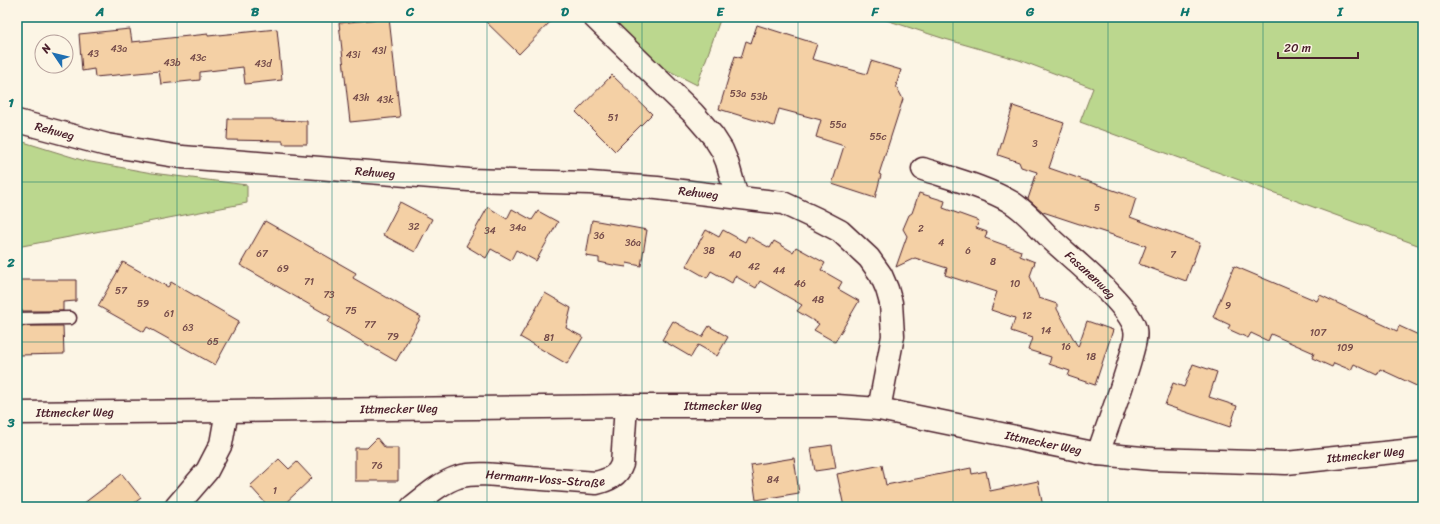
<svg xmlns="http://www.w3.org/2000/svg" width="1440" height="524" font-family="Sriracha,sans-serif">
	<style>
		.green { fill: #bbd78e; stroke: #827b5c }
		.building { fill: #f4d0a5; stroke: #4a1f2b }
		.lines { fill: none; stroke-linecap: round; stroke-linejoin: round }
		.lane-casing { stroke: #4a1f2b; stroke-width: 15 }
		.street-casing { stroke: #4a1f2b; stroke-width: 25 }
		.lane { stroke: #fcf5e5; stroke-width: 12 }
		.street { stroke: #fcf5e5; stroke-width: 22 }
		.grid { fill: none; stroke: #0f766e; stroke-width: 1; stroke-opacity: 0.55 }
		.labels { text-anchor: middle; stroke-width: 3.5; stroke-linejoin: round; paint-order: stroke }
		.number-label { font-size: 10px; fill: #744b4a }
		.street-label { font-size: 12px; fill: #4a1f2b; stroke: #fcf5e5 }
		.neatline { fill: none; stroke: #0f766e; stroke-width: 1.5 }
		.grid-label { font-size: 13px; text-anchor: middle; font-weight: bold; fill: #0f766e }
	</style>
	<rect width="100%" height="100%" fill="#fcf5e5"/>
	<filter id="ink" filterUnits="userSpaceOnUse"><feTurbulence type="fractalNoise" baseFrequency=".025" numOctaves="2"/><feDisplacementMap in="SourceGraphic" scale="8" xChannelSelector="R" yChannelSelector="G"/><feConvolveMatrix kernelMatrix="1 2 1 2 8 2 1 2 1" color-interpolation-filters="sRGB"/></filter>
	<g filter="url(#ink)">
		<g class="green">
			<path d="M598,17h123l-24,68 -69,-35z"/>
			<path d="M877,17h546v230l-343,-125 13,-34 -74,-28 -74,-21z"/>
			<path d="M17,140l68,21 67,12 95,12v18l-230,44z"/>
		</g>
		<g class="building">
			<path d="M481,17h74l-36,37z"/>
			<path d="M389,18l11,99 -50,5 -11,-99z"/>
			<path d="M757,25l60,19 -5,15 55,15 4,-13 30,9 -5,16 7,13 -24,75 2,1 -6,23 -43,-14 12,-38 -28,-9 5,-17 -42,-11 -5,17 -55,-17 16,-53 6,2 5,-17 5,2z"/>
			<path d="M130,29l2,13 76,-8v2l69,-7 5,51 -37,4 -2,-17 -43,5v8l-39,4 -2,-13 -64,6 -1,-8 -12,2 -3,-37z"/>
			<path d="M612,75l40,39 -37,37 -39,-39z"/>
			<path d="M1013,106l51,17 -15,45 87,30 -6,19 70,26 -14,38 -47,-17 7,-18 -103,-34 -15,-13 9,-27 -16,-5 -2,-5 -21,-7z"/>
			<path d="M228,119h45v1l34,1v23h-24v-3l-56,-1z"/>
			<path d="M919,193l26,8 -2,7 36,13 -3,7 11,4 -2,6 36,13 -1,5 15,6 -5,14 9,22 18,6v5l21,38 9,-26 26,9 -18,55 -27,-9 2,-5 -21,-7 2,-7 -23,-7 4,-12 -21,-7 4,-13 -24,-8 6,-18 -52,-17 2,-7 -32,-10 -19,9 11,-31 -4,-7 6,-14 3,-2z"/>
			<path d="M400,202l32,17 -17,33 -32,-17z"/>
			<path d="M488,207l19,12 5,-10 20,11 6,-9 20,11 -22,39 -20,-11 -5,10 -20,-11 -5,9 -20,-12z"/>
			<path d="M592,220l55,10 -6,36 -14,-3 -1,4 -13,-2 -14,-3v-4l-13,-2z"/>
			<path d="M265,221l91,52 -3,5 68,39 -25,44 -68,-39 3,-5 -91,-52z"/>
			<path d="M706,230l13,7 4,-7 22,12 3,-6 22,12 4,-7 19,11 3,-5 29,16 -4,7 21,12 -4,7 21,12 -24,41 -21,-12 5,-6 -22,-13 5,-6 -42,-24 -4,7 -21,-12 -3,7 -21,-12 -4,7 -21,-12z"/>
			<path d="M123,262l45,25 3,-5 68,39 -24,44 -68,-38 -3,5 -46,-26z"/>
			<path d="M1234,266l83,35 3,-6 77,36 2,-5 24,11v52l-43,-20 -3,6 -23,-11 -3,6 -17,-7 -2,4 -20,-9 2,-5 -43,-19 -3,7 -17,-8 -3,5 -20,-9 2,-4 -17,-8z"/>
			<path d="M17,280h59v21l-13,1v9h-44v-9h-2z"/>
			<path d="M545,293l26,15 -5,20 17,9 -16,27 -47,-27z"/>
			<path d="M673,321l29,16 7,-11 19,11 -11,19 -19,-11 -7,12 -29,-17z"/>
			<path d="M19,326h44l1,28 -45,1z"/>
			<path d="M1193,364l24,8 -8,25 28,9 -7,21 -65,-22 8,-22 11,4z"/>
			<path d="M377,438l8,10h13v33h-43v-33h12z"/>
			<path d="M832,445l4,23 -21,3 -4,-23z"/>
			<path d="M794,458l5,35 -43,7 -5,-35z"/>
			<path d="M279,459l10,10 8,-7 15,16 -31,29h-12l-19,-21z"/>
			<path d="M882,465l4,20 85,-17 1,6 14,-3 4,20 48,-10 5,26h-199l-7,-33z"/>
			<path d="M122,474l19,24 -12,9h-50z"/>
		</g>
		<g class="lines">
			<defs>
				<path id="lane" d="M17,319l53,-1"/>
				<g id="street">
					<path d="M594,17l99,96 20,23 9,14 5,12 10,35"/>
					<path id="s1" d="M17,121l90,24 75,12 287,23 121,3 67,5 126,15 34,16 23,12 29,27 12,17 6,14 4,14 2,33 -14,73"/>
					<path id="s2" d="M923,169c27,9 63,18 88,33 15,9 27,24 40,37 20,19 78,65 84,90 2,9 -2,19 -4,27 -9,33 -22,65 -33,98"/>
					<path id="s3" d="M17,413l210,-2 399,-5h211l42,3 219,45 55,5 133,4 137,-14"/>
					<path d="M176,507l31,-36 14,-27 6,-33"/>
					<path id="s4" d="M412,507c14,-11 28,-24 46,-30 18,-5 40,-2 58,0 27,2 53,4 80,6 12,-3 22,-7 26,-19l4,-58"/>
				</g>
			</defs>
			<use href="#lane" class="lane-casing"/>
			<use href="#street" class="street-casing"/>
			<use href="#lane" class="lane"/>
			<use href="#street" class="street"/>
		</g>
	</g>
	<path class="grid" d="M177,17v490M332,17v490M487,17v490M642,17v490M798,17v490M953,17v490M1108,17v490M1263,17v490M17,182h1406M17,342h1406"/>
	<g class="labels">
		<g class="number-label">
			<text x="119" y="52">43a</text>
			<text x="379" y="54">43l</text>
			<text x="93" y="57">43</text>
			<text x="353" y="58">43i</text>
			<text x="198" y="61">43c</text>
			<text x="172" y="66">43b</text>
			<text x="263" y="67">43d</text>
			<text x="738" y="97">53a</text>
			<text x="759" y="100">53b</text>
			<text x="361" y="101">43h</text>
			<text x="385" y="103">43k</text>
			<text x="613" y="121">51</text>
			<text x="838" y="128">55a</text>
			<text x="878" y="140">55c</text>
			<text x="1035" y="147">3</text>
			<text x="1097" y="211">5</text>
			<text x="414" y="230">32</text>
			<text x="518" y="231">34a</text>
			<text x="921" y="232">2</text>
			<text x="490" y="234">34</text>
			<text x="599" y="239">36</text>
			<text x="633" y="246">36a</text>
			<text x="941" y="246">4</text>
			<text x="709" y="254">38</text>
			<text x="968" y="254">6</text>
			<text x="262" y="257">67</text>
			<text x="735" y="258">40</text>
			<text x="1173" y="258">7</text>
			<text x="993" y="265">8</text>
			<text x="754" y="270">42</text>
			<text x="283" y="272">69</text>
			<text x="779" y="274">44</text>
			<text x="309" y="285">71</text>
			<text x="800" y="287">46</text>
			<text x="1015" y="287">10</text>
			<text x="121" y="294">57</text>
			<text x="329" y="298">73</text>
			<text x="818" y="303">48</text>
			<text x="143" y="307">59</text>
			<text x="1228" y="309">9</text>
			<text x="351" y="314">75</text>
			<text x="169" y="317">61</text>
			<text x="1027" y="319">12</text>
			<text x="370" y="328">77</text>
			<text x="188" y="331">63</text>
			<text x="1046" y="334">14</text>
			<text x="1318" y="336">107</text>
			<text x="393" y="340">79</text>
			<text x="549" y="341">81</text>
			<text x="213" y="345">65</text>
			<text x="1066" y="350">16</text>
			<text x="1345" y="351">109</text>
			<text x="1091" y="360">18</text>
			<text x="377" y="469">76</text>
			<text x="773" y="483">84</text>
			<text x="275" y="494">1</text>
		</g>
		<g class="street-label">
			<text dy="4" stroke="none"><textPath href="#s1" startOffset="39">Rehweg</textPath></text>
			<text dy="4" stroke="none"><textPath href="#s1" startOffset="363">Rehweg</textPath></text>
			<text dy="4" stroke="none"><textPath href="#s1" startOffset="687">Rehweg</textPath></text>
			<text dy="4" stroke="none"><textPath href="#s2" startOffset="202">Fasanenweg</textPath></text>
			<text dy="4" stroke="none"><textPath href="#s3" startOffset="706">Ittmecker Weg</textPath></text>
			<text dy="4" stroke="none"><textPath href="#s3" startOffset="382">Ittmecker Weg</textPath></text>
			<text dy="4" stroke="none"><textPath href="#s3" startOffset="58">Ittmecker Weg</textPath></text>
			<text dy="4" stroke="none"><textPath href="#s3" startOffset="1030">Ittmecker Weg</textPath></text>
			<text dy="4" stroke="none"><textPath href="#s3" startOffset="1354">Ittmecker Weg</textPath></text>
			<text dy="4" stroke="none"><textPath href="#s4" startOffset="143">Hermann-Voss-Straße</textPath></text>
		</g>
	</g>
	<rect width="1440" height="524" fill="none" stroke="#fcf5e5" stroke-width="44"/>
	<g transform="translate(54 54) rotate(305)"><circle r="19" fill="#fcf5e5" stroke="#b59f9b"/>
	<path d="M0-3L7 15L0 10L-7 15Z" fill="#1f6fb2"/>
	<text y="-6" font-size="11" font-weight="bold" text-anchor="middle" fill="#4a1f2b">N</text>
	</g>
	<path d="M1278 52v6h80v-6" fill="none" stroke="#4a1f2b" stroke-width="2"/>
	<text x="1284" y="52" font-size="12" fill="#4a1f2b" stroke="#fcf5e5" stroke-width="3" paint-order="stroke">20 m</text>
	<rect x="22" y="22" width="1396" height="480" class="neatline"/>
	<g class="grid-label">
		<text x="100" y="16">A</text>
		<text x="255" y="16">B</text>
		<text x="410" y="16">C</text>
		<text x="565" y="16">D</text>
		<text x="720" y="16">E</text>
		<text x="875" y="16">F</text>
		<text x="1030" y="16">G</text>
		<text x="1185" y="16">H</text>
		<text x="1340" y="16">I</text>
		<text x="11" y="107">1</text>
		<text x="11" y="267">2</text>
		<text x="11" y="427">3</text>
	</g>
</svg>
